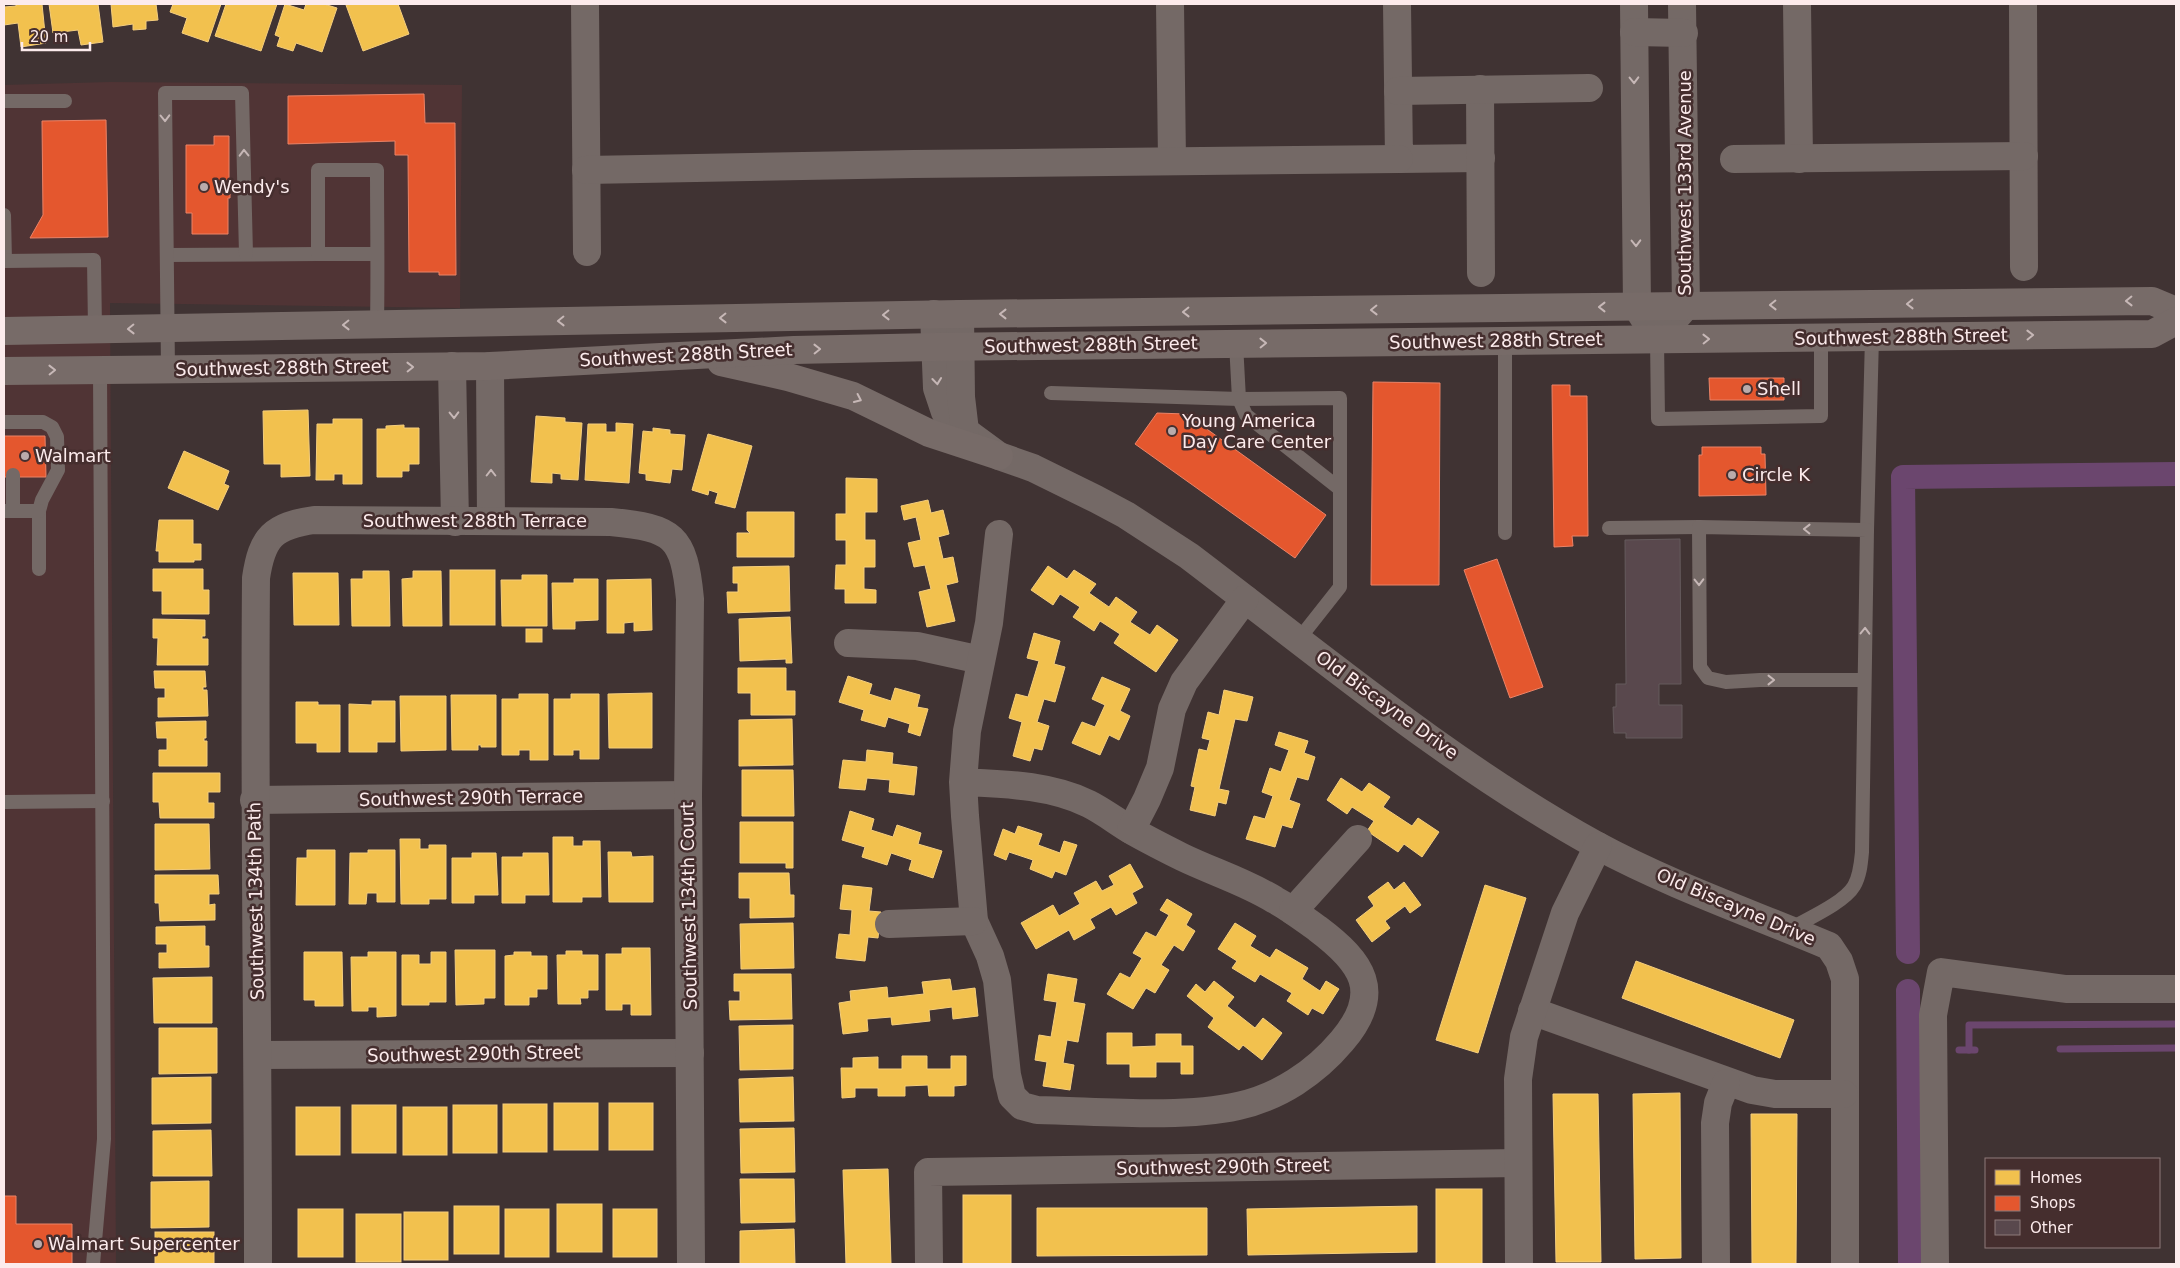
<svg xmlns="http://www.w3.org/2000/svg" width="2180" height="1268" font-family="'DejaVu Sans',sans-serif">
	<style>
		.built { fill: #503435 }
		.homes { fill: #f2c14e; stroke: #f5ce7d }
		.shops { fill: #e4572e; stroke: #eb8367 }
		.lines { fill: none; stroke-linecap: round; stroke-linejoin: round }
		.stream { stroke: #6b466e; stroke-width: 7 }
		.canal { stroke: #6b466e; stroke-width: 24 }
		.building { fill: #59484d; stroke: #655b5d }
		.service { stroke: #746966; stroke-width: 14 }
		.minor { stroke: #746966; stroke-width: 28 }
		.secondary { stroke: #776b68; stroke-width: 28 }
		.oneway { stroke: #c6b7b6 }
		.oneway2 { stroke: #c7b8b7 }
		.poi-dot { fill: #baabab; stroke: #452e2e; stroke-width: 2 }
		.labels { text-anchor: middle; stroke-width: 5; stroke-linejoin: round; paint-order: stroke }
		.street-label { font-size: 18px; fill: #fcebec; stroke: #452e2e }
		.poi-label { font-size: 18px; fill: #fcebec; stroke: #452e2e; text-anchor: start }
	</style>
	<rect width="100%" height="100%" fill="#403333"/>
	<path class="built" d="M110,82l352,3 -2,223 -350,-5 6,961h-112v-1179z"/>
	<g class="homes">
		<path d="M16,4h26l4,39 -25,4 -3,-24 -14,2v-18l12,-1z"/>
		<path d="M49,4h49l5,38 -22,3 -3,-15 -25,3z"/>
		<path d="M111,4h45l2,16 -12,1v8l-13,1v-6l-20,3z"/>
		<path d="M173,4h48l-13,38 -26,-9 5,-15 -17,-6z"/>
		<path d="M226,4h51l-16,47 -46,-15z"/>
		<path d="M285,4l19,6 2,-6h18l13,4 -15,44 -26,-9 -3,8 -16,-5 3,-9 -5,-2z"/>
		<path d="M350,4h48l11,30 -46,17 -17,-46z"/>
		<path d="M308,410l2,66 -29,1v-13h-17l-1,-53z"/>
		<path d="M536,416l29,2v4l17,1 -4,57 -17,-1v-5l-9,-1v10l-21,-1z"/>
		<path d="M333,419h29v65h-19v-10h-9v6h-18l1,-56h16z"/>
		<path d="M616,423l17,1 -4,59 -44,-3 3,-56h18v8h10z"/>
		<path d="M404,425v3h15v36h-10v7h-7v6h-25v-48h9v-3z"/>
		<path d="M653,428l17,2v4l15,1 -3,35 -10,-1 -2,14 -24,-3v-6l-7,-1 4,-42 10,1z"/>
		<path d="M708,434l44,12 -17,62 -20,-5 3,-10 -9,-3 -1,5 -16,-5z"/>
		<path d="M184,451l45,20 -5,13 5,2 -11,24 -50,-22z"/>
		<path d="M846,478l31,1v33h-12v28h10v27h-11v22l12,1v13h-31v-14h-10l1,-24h10v-25h-10v-26h10z"/>
		<path d="M928,500l3,13 12,-3 6,24 -11,3 5,22 10,-2 5,25 -12,3 9,36 -28,6 -8,-35 12,-3 -6,-24 -11,2 -6,-24 13,-3 -5,-23 -12,3 -3,-14z"/>
		<path d="M747,512h47v45h-57v-24h13l-3,-3z"/>
		<path d="M159,520h34v24h8v16h-7v2h-35v-11h-3z"/>
		<path d="M789,566l1,45 -62,2 -1,-21h11v-9h-5v-16z"/>
		<path d="M1048,566l19,13 7,-9 22,14 -7,9 20,14 7,-10 21,15 -7,10 20,13 7,-10 21,15 -22,32 -42,-29 6,-9 -20,-13 -6,10 -21,-14 7,-10 -20,-13 -7,11 -22,-15z"/>
		<path d="M153,569h50v21h6v24h-47v-23h-9z"/>
		<rect x="450" y="570" width="45" height="55"/>
		<path d="M363,571h26l1,55h-38l-1,-47h12z"/>
		<path d="M413,571h28l1,55h-39l-1,-47 11,-1z"/>
		<path d="M293,573h45l1,52h-45z"/>
		<path d="M522,575h25v51h-45l-1,-46h21z"/>
		<path d="M574,579h24v41l-23,1v8h-22l-1,-46h22z"/>
		<path d="M651,579l1,51 -18,1v-9l-10,1v10h-17v-53z"/>
		<path d="M790,617l2,46h-6v-4l-46,2 -1,-42z"/>
		<path d="M153,619l52,1v16h-3v3h6v26h-51l1,-27h-5z"/>
		<rect x="526" y="629" width="16" height="13"/>
		<path d="M1034,633l26,8 -6,23 11,3 -10,35 -11,-3 -7,23 12,4 -7,24 -8,-2 -4,13 -17,-5 9,-34 -13,-4 7,-24 12,3 11,-36 -12,-3z"/>
		<path d="M738,668h48v23h9v24h-44v-22h-13z"/>
		<path d="M154,671h51l1,16h-3v3h4l1,26 -50,1v-19h7v-10h-10z"/>
		<path d="M848,676l24,8 -3,10 22,7 4,-13 25,7 -3,12 11,2 -8,27 -12,-4 2,-8 -22,-7 -3,10 -24,-7 3,-10 -25,-8z"/>
		<path d="M1102,677l28,12 -10,22 10,5 -11,24 -10,-5 -9,20 -28,-12 10,-21 13,5 10,-22 -13,-6z"/>
		<path d="M1224,690l29,7 -6,24 -12,-2 -16,70 10,2 -3,13 -8,-2 -3,14 -25,-6 5,-23 -4,-1 8,-37 8,2 3,-11 -8,-2 6,-26 11,3z"/>
		<path d="M652,693v55h-43l-1,-54z"/>
		<path d="M519,694h29v66h-18v-10h-11v5h-17v-56h17z"/>
		<path d="M571,694h28v65h-19v-9h-7v5h-19v-56h17z"/>
		<path d="M451,695h45v52h-15v-2h-3v5h-26z"/>
		<path d="M400,696h46v54l-45,1z"/>
		<path d="M372,701h23v41h-18v10h-28v-48l23,1z"/>
		<path d="M296,702h22v3h22v47h-23v-9h-21z"/>
		<path d="M792,719l1,46 -54,1v-46z"/>
		<path d="M206,721v17h-2v3h3v25h-48v-16h8v-12h-10l-1,-16z"/>
		<path d="M1279,732l29,9 -4,12 11,4 -7,23 -11,-3 -8,23 11,4 -8,24 -10,-3 -7,22 -29,-8 8,-23 11,3 8,-23 -11,-4 8,-24 11,4 8,-22 -14,-5z"/>
		<path d="M867,750l26,3 -1,11 25,3 -3,28 -25,-3 1,-12 -23,-2 -2,12 -26,-2 4,-28 23,2z"/>
		<path d="M742,770h51l1,46h-52z"/>
		<path d="M153,773h67v19h-12v11h6v15h-54l-1,-16h-6z"/>
		<path d="M1341,778l21,14 7,-9 21,14 -7,10 29,19 6,-8 21,14 -17,25 -18,-13 -6,8 -31,-21 7,-10 -22,-14 -5,7 -20,-14z"/>
		<path d="M850,811l24,8 -3,11 22,7 4,-12 24,8 -3,11 24,7 -9,27 -24,-8 3,-10 -21,-7 -4,12 -25,-8 3,-10 -23,-7z"/>
		<path d="M740,822h53v46h-7v-5h-46z"/>
		<path d="M155,824h54l1,45 -55,1z"/>
		<path d="M1018,826l24,8 -4,11 22,8 4,-12 13,4 -11,30 -11,-4 -3,7 -22,-9 3,-9 -24,-8 -3,8 -12,-5 9,-26 12,5z"/>
		<path d="M553,837h20v9h10v-5h17l1,56h-19v5h-29z"/>
		<path d="M400,839h20v10h9v-4h17v54h-17v5h-28z"/>
		<path d="M307,850h28v55h-39l1,-47h10z"/>
		<path d="M368,850h27v52h-18v-9h-10l-1,11h-17l1,-51h18z"/>
		<path d="M608,852h23l1,5 21,-1v46h-44z"/>
		<path d="M472,853h24l2,42h-24v8h-22v-45h20z"/>
		<path d="M523,853h25l1,42h-24v8h-23v-46h21z"/>
		<path d="M1130,864l13,23 -11,6 5,10 -21,12 -5,-8 -21,12 5,9 -21,12 -5,-10 -33,19 -15,-26 32,-18 6,11 21,-12 -6,-11 22,-12 6,10 12,-6 -5,-9z"/>
		<path d="M739,873h50l1,22h4v22l-44,1v-20h-11z"/>
		<path d="M155,875h63l1,19h-10v11l6,-1v16l-55,1 -1,-18h-4z"/>
		<path d="M1388,882l6,8 10,-8 17,23 -11,8 -5,-7 -20,15 5,7 -18,14 -16,-22 18,-14 -6,-9z"/>
		<path d="M843,885l29,3 -3,23 12,1 -3,26 -10,-1 -3,24 -29,-3 3,-24 11,1 2,-25 -12,-1z"/>
		<path d="M1485,885l41,13 -48,155 -42,-13z"/>
		<path d="M1167,899l25,15 -6,11 9,6 -12,20 -9,-6 -13,20 8,5 -14,23 -9,-5 -13,21 -26,-15 13,-21 10,5 12,-20 -9,-5 13,-21 10,5 13,-22 -9,-5z"/>
		<path d="M793,923l1,45 -53,1 -1,-45z"/>
		<path d="M1235,923l21,13 -6,10 20,12 6,-9 32,19 -6,11 18,12 6,-10 13,8 -16,25 -11,-6 -4,7 -21,-14 5,-8 -32,-19 -5,8 -23,-14 5,-7 -19,-12z"/>
		<path d="M205,926v20h4v21l-50,1v-15h8v-9h-11v-17z"/>
		<path d="M622,948h28l1,67h-20v-11h-9v6h-16v-56h16z"/>
		<path d="M455,950h40v48h-11v6l-28,1z"/>
		<path d="M566,951h16v4h16v35h-10v8h-8l1,6h-23l-1,-49h9z"/>
		<path d="M304,952h38l1,54h-28v-6h-11z"/>
		<path d="M368,952h28v64l-19,1v-10h-9v4h-16l-1,-54h17z"/>
		<path d="M431,952h15v50h-17v3h-27v-50h17v9h12z"/>
		<path d="M514,952h17v4h16v33h-10v8h-8v8h-24v-49l9,-1z"/>
		<path d="M1636,961l158,59 -14,38 -158,-60z"/>
		<path d="M734,974h57l1,45 -62,1 -1,-19h11v-10h-6z"/>
		<path d="M1048,974l29,5 -4,23 12,2 -7,38 -11,-2 -4,23 11,2 -4,25 -27,-4 4,-24 -12,-2 4,-25 12,2 6,-35 -13,-2z"/>
		<path d="M212,977v46h-58l-1,-45z"/>
		<path d="M950,979l2,12 23,-3 3,28 -25,3 -1,-12 -23,3 1,11 -38,4 -1,-8 -24,2 1,12 -25,3 -4,-31 12,-2 -1,-10 37,-4 1,11 36,-4 -2,-12z"/>
		<path d="M1214,981l20,16 -7,9 28,22 8,-10 19,15 -20,27 -19,-15 -4,5 -31,-23 6,-9 -27,-22 9,-12 9,8z"/>
		<path d="M793,1025v44l-53,1 -1,-44z"/>
		<path d="M159,1028h58v45l-58,1z"/>
		<path d="M1107,1033h25v14l24,-1v-12h25v12h12v28h-12v-12h-25v15h-26v-13h-23z"/>
		<path d="M902,1056h25v13h24v-13h15v29l-12,1v10h-25l-1,-11 -23,1v10h-27v-8h-23v9l-13,1 -1,-30h12v-10l25,-1v12h24z"/>
		<path d="M211,1077v46l-59,1v-46z"/>
		<path d="M793,1077l1,44 -54,1 -1,-43z"/>
		<path d="M1680,1093l1,165 -46,1 -2,-165z"/>
		<path d="M1553,1094h45l3,168h-45z"/>
		<rect x="554" y="1103" width="44" height="47"/>
		<rect x="609" y="1103" width="44" height="47"/>
		<rect x="503" y="1104" width="44" height="48"/>
		<rect x="352" y="1105" width="44" height="48"/>
		<rect x="453" y="1105" width="44" height="48"/>
		<rect x="296" y="1107" width="44" height="48"/>
		<rect x="403" y="1107" width="44" height="48"/>
		<path d="M1751,1114h46l-1,150h-44z"/>
		<path d="M794,1128l1,44 -54,1 -1,-44z"/>
		<path d="M211,1130l1,46h-59v-45z"/>
		<path d="M888,1169l3,95h-45l-3,-94z"/>
		<path d="M740,1179h54l1,43 -54,1z"/>
		<path d="M209,1181v46l-58,1v-46z"/>
		<rect x="1436" y="1189" width="46" height="75"/>
		<rect x="963" y="1195" width="48" height="69"/>
		<rect x="557" y="1204" width="45" height="48"/>
		<rect x="454" y="1206" width="45" height="48"/>
		<path d="M1417,1206v46l-169,3 -1,-46z"/>
		<path d="M1037,1208h170v47l-170,1z"/>
		<rect x="298" y="1209" width="45" height="48"/>
		<rect x="505" y="1209" width="44" height="48"/>
		<rect x="613" y="1209" width="44" height="48"/>
		<rect x="404" y="1212" width="44" height="48"/>
		<rect x="356" y="1214" width="45" height="48"/>
		<path d="M794,1229l1,35h-55v-33z"/>
		<rect x="155" y="1232" width="59" height="32"/>
	</g>
	<g class="shops">
		<path d="M424,94l1,29h30l1,152h-17v-3h-30l-1,-117h-13v-14l-107,3v-48z"/>
		<path d="M106,120l2,117 -78,1 13,-23 -1,-94z"/>
		<path d="M214,136h15v44h-7v14h8v4h-2v36h-36v-21h-6v-68h28z"/>
		<path d="M1709,378h75v22h-74z"/>
		<path d="M1373,382l67,1 -1,202h-68z"/>
		<path d="M1552,385h18v11h17l1,140h-16l1,10 -19,1z"/>
		<path d="M1157,413l29,1 140,101 -31,43 -160,-114z"/>
		<path d="M4,436h41l1,41h-42z"/>
		<path d="M1702,447h59v7h4l1,41 -67,1v-41h3z"/>
		<path d="M1497,559l46,128 -33,11 -46,-128z"/>
		<path d="M4,1196h12v28h56v40h-68z"/>
	</g>
	<g class="lines">
		<g class="stream">
			<path d="M2060,1049l116,-1"/>
			<path d="M1959,1050h16"/>
			<path d="M1969,1050v-25l207,-1"/>
		</g>
		<g class="canal">
			<path d="M1908,952l-5,-475 273,-3"/>
			<path d="M1908,991l2,273"/>
		</g>
	</g>
	<path class="building" d="M1680,539l1,145h-22v21h23v33h-56v-5h-12l-1,-26h3v-23h10l-1,-144z"/>
	<g class="lines">
		<g class="service">
			<path d="M4,101h61"/>
			<path d="M4,215l1,46"/>
			<path d="M167,255l151,-1"/>
			<path d="M4,261l90,-1 1,69"/>
			<path d="M377,325c1,-52 0,-103 0,-155h-59v84h59"/>
			<path d="M1657,339l1,80 163,-3v-79"/>
			<path d="M1236,343l3,56 7,16 94,74"/>
			<path d="M168,369l-3,-276h77l4,161"/>
			<path d="M1051,393l188,6 101,-1v189l-41,52"/>
			<path d="M4,422h39l9,5 5,10 1,33 -16,30 -3,11v58"/>
			<path d="M13,475v36"/>
			<path d="M4,511h35"/>
			<path d="M1609,528l90,-1"/>
			<path d="M1867,530l5,-193"/>
			<path d="M1505,533v-193"/>
			<path d="M4,802l99,-1"/>
			<path d="M1790,929c17,-10 54,-26 64,-43 6,-10 7,-23 8,-34l5,-322 -168,-3 1,140 8,11 18,4 34,-2h104"/>
			<path d="M93,1264l11,-125 -4,-769"/>
		</g>
		<g class="minor">
			<path d="M585,4l2,248"/>
			<path d="M1170,4l2,157"/>
			<path d="M1397,4l2,155 82,-1"/>
			<path d="M1634,4l3,303 20,32 29,-33 -4,-302"/>
			<path d="M1797,4l2,155"/>
			<path d="M2023,4l1,263"/>
			<path d="M1634,32l50,1"/>
			<path d="M1480,89l1,184"/>
			<path d="M1398,91l191,-3"/>
			<path d="M1734,159l290,-3"/>
			<path d="M586,170l327,-6 486,-5"/>
			<path d="M934,314l3,74 8,24 20,19 34,25 34,12 63,31 30,16 63,41c132,100 262,209 407,289 74,40 155,68 233,101l10,15 6,18v285"/>
			<path d="M960,314l1,83 4,34"/>
			<path d="M452,366l3,156"/>
			<path d="M490,366l1,155"/>
			<path d="M848,643l69,3 64,14"/>
			<path d="M963,782c41,2 88,3 126,22 14,7 27,17 40,25 17,10 35,19 53,28 31,15 64,25 93,43 15,8 29,19 43,29 44,33 66,63 24,112 -27,32 -63,56 -104,65 -59,13 -139,5 -201,4l-15,-4 -10,-10 -5,-21 -10,-95 -7,-24 -16,-35 -9,-105 -2,-34 4,-51 22,-108 10,-89"/>
			<path d="M254,800l434,-5"/>
			<path d="M1131,830l16,-31 13,-31 12,-59 12,-27 61,-83"/>
			<path d="M1293,911l65,-72"/>
			<path d="M889,924l85,-3"/>
			<path d="M1532,1011l220,79 23,4h69"/>
			<path d="M258,1055l432,-2"/>
			<path d="M258,1264c0,-228 -4,-457 -2,-686 6,-41 17,-52 58,-58l297,2c62,6 73,13 79,77l-2,196 3,469"/>
			<path d="M929,1264l-1,-92 590,-9"/>
			<path d="M1519,1264l-1,-185 6,-42 41,-124 33,-67"/>
			<path d="M1716,1264l-1,-141 3,-20 8,-20"/>
			<path d="M1935,1264l-2,-249 8,-43 125,17h110"/>
		</g>
		<g class="secondary">
			<path d="M4,331l956,-17 1098,-12 94,-1 24,10"/>
			<path d="M721,362l67,15 65,19 76,37 70,23"/>
			<path d="M4,371l486,-5 304,-16 141,-3 1217,-13 24,-13"/>
		</g>
	</g>
	<defs><path id="oneway-chevron" d="M-2-3.5L2.5 0L-2 3.5" fill="none" stroke-width="1.6" stroke-linecap="round" stroke-linejoin="round" transform="scale(1.25)"/></defs>
	<g class="oneway">
		<use href="#oneway-chevron" transform="translate(1634 80) rotate(89)"/>
		<use href="#oneway-chevron" transform="translate(165 118) rotate(89)"/>
		<use href="#oneway-chevron" transform="translate(244 153) rotate(-91)"/>
		<use href="#oneway-chevron" transform="translate(1636 243) rotate(89)"/>
		<use href="#oneway-chevron" transform="translate(937 381) rotate(84)"/>
		<use href="#oneway-chevron" transform="translate(454 415) rotate(89)"/>
		<use href="#oneway-chevron" transform="translate(491 473) rotate(-90)"/>
		<use href="#oneway-chevron" transform="translate(1807 529) rotate(-179)"/>
		<use href="#oneway-chevron" transform="translate(1699 582) rotate(89)"/>
		<use href="#oneway-chevron" transform="translate(1865 631) rotate(-89)"/>
		<use href="#oneway-chevron" transform="translate(1771 680)"/>
	</g>
	<g class="oneway2">
		<use href="#oneway-chevron" transform="translate(2129 301) rotate(179)"/>
		<use href="#oneway-chevron" transform="translate(1910 304) rotate(179)"/>
		<use href="#oneway-chevron" transform="translate(1773 305) rotate(179)"/>
		<use href="#oneway-chevron" transform="translate(1602 307) rotate(180)"/>
		<use href="#oneway-chevron" transform="translate(1374 310) rotate(179)"/>
		<use href="#oneway-chevron" transform="translate(1186 312) rotate(179)"/>
		<use href="#oneway-chevron" transform="translate(1003 314) rotate(180)"/>
		<use href="#oneway-chevron" transform="translate(886 315) rotate(179)"/>
		<use href="#oneway-chevron" transform="translate(723 318) rotate(179)"/>
		<use href="#oneway-chevron" transform="translate(561 321) rotate(179)"/>
		<use href="#oneway-chevron" transform="translate(346 325) rotate(179)"/>
		<use href="#oneway-chevron" transform="translate(131 329) rotate(179)"/>
		<use href="#oneway-chevron" transform="translate(2030 335) rotate(-1)"/>
		<use href="#oneway-chevron" transform="translate(1706 339) rotate(-1)"/>
		<use href="#oneway-chevron" transform="translate(1263 343) rotate(-1)"/>
		<use href="#oneway-chevron" transform="translate(817 349) rotate(-1)"/>
		<use href="#oneway-chevron" transform="translate(410 367) rotate(-1)"/>
		<use href="#oneway-chevron" transform="translate(52 370) rotate(-1)"/>
		<use href="#oneway-chevron" transform="translate(858 399) rotate(25)"/>
	</g>
	<g class="poi-dot">
		<circle cx="204" cy="187" r="5"/>
		<circle cx="1747" cy="389" r="5"/>
		<circle cx="1172" cy="431" r="5"/>
		<circle cx="25" cy="456" r="5"/>
		<circle cx="1732" cy="475" r="5"/>
		<circle cx="38" cy="1244" r="5"/>
	</g>
	<g class="labels">
		<g class="street-label">
			<text transform="translate(1685 183) rotate(-90)" y="6">Southwest 133rd Avenue</text>
			<text transform="translate(1901 337) rotate(-1)" y="6">Southwest 288th Street</text>
			<text transform="translate(1496 341) rotate(-1)" y="6">Southwest 288th Street</text>
			<text transform="translate(1091 345) rotate(-1)" y="6">Southwest 288th Street</text>
			<text transform="translate(686 355) rotate(-3)" y="6">Southwest 288th Street</text>
			<text transform="translate(282 368) rotate(-1)" y="6">Southwest 288th Street</text>
			<text x="475" y="527">Southwest 288th Terrace</text>
			<text transform="translate(1387 705) rotate(36)" y="6">Old Biscayne Drive</text>
			<text transform="translate(471 798) rotate(-1)" y="6">Southwest 290th Terrace</text>
			<text transform="translate(256 901) rotate(-91)" y="6">Southwest 134th Path</text>
			<text transform="translate(689 906) rotate(-91)" y="6">Southwest 134th Court</text>
			<text transform="translate(1736 907) rotate(23)" y="6">Old Biscayne Drive</text>
			<text transform="translate(474 1054) rotate(-1)" y="6">Southwest 290th Street</text>
			<text transform="translate(1223 1167) rotate(-1)" y="6">Southwest 290th Street</text>
		</g>
		<g class="poi-label">
			<text x="214" y="193">Wendy's</text>
			<text x="1757" y="395">Shell</text>
			<text x="1182" y="427">Young America<tspan x="1182" dy="21">Day Care Center</tspan></text>
			<text x="35" y="462">Walmart</text>
			<text x="1742" y="481">Circle K</text>
			<text x="48" y="1250">Walmart Supercenter</text>
		</g>
	</g>
	<rect width="2180" height="1268" fill="none" stroke="#fcebec" stroke-width="10"/>
	<rect x="1985" y="1158" width="175" height="90" fill="#452e2e" stroke="#8e7a7a"/>
	<rect x="1995" y="1170" width="25" height="15" fill="#f2c14e" stroke="#8e7a7a"/>
	<text x="2030" y="1183" font-size="15" fill="#fcebec">Homes</text>
	<rect x="1995" y="1196" width="25" height="15" fill="#e4572e" stroke="#8e7a7a"/>
	<text x="2030" y="1208" font-size="15" fill="#fcebec">Shops</text>
	<rect x="1995" y="1220" width="25" height="15" fill="#59484d" stroke="#8e7a7a"/>
	<text x="2030" y="1233" font-size="15" fill="#fcebec">Other</text>
	<path d="M22 42v8h68v-8" fill="none" stroke="#fcebec" stroke-width="2.5"/>
	<text x="30" y="42" font-size="15" fill="#fcebec" stroke="#452e2e" stroke-width="4" paint-order="stroke">20 m</text>
</svg>
